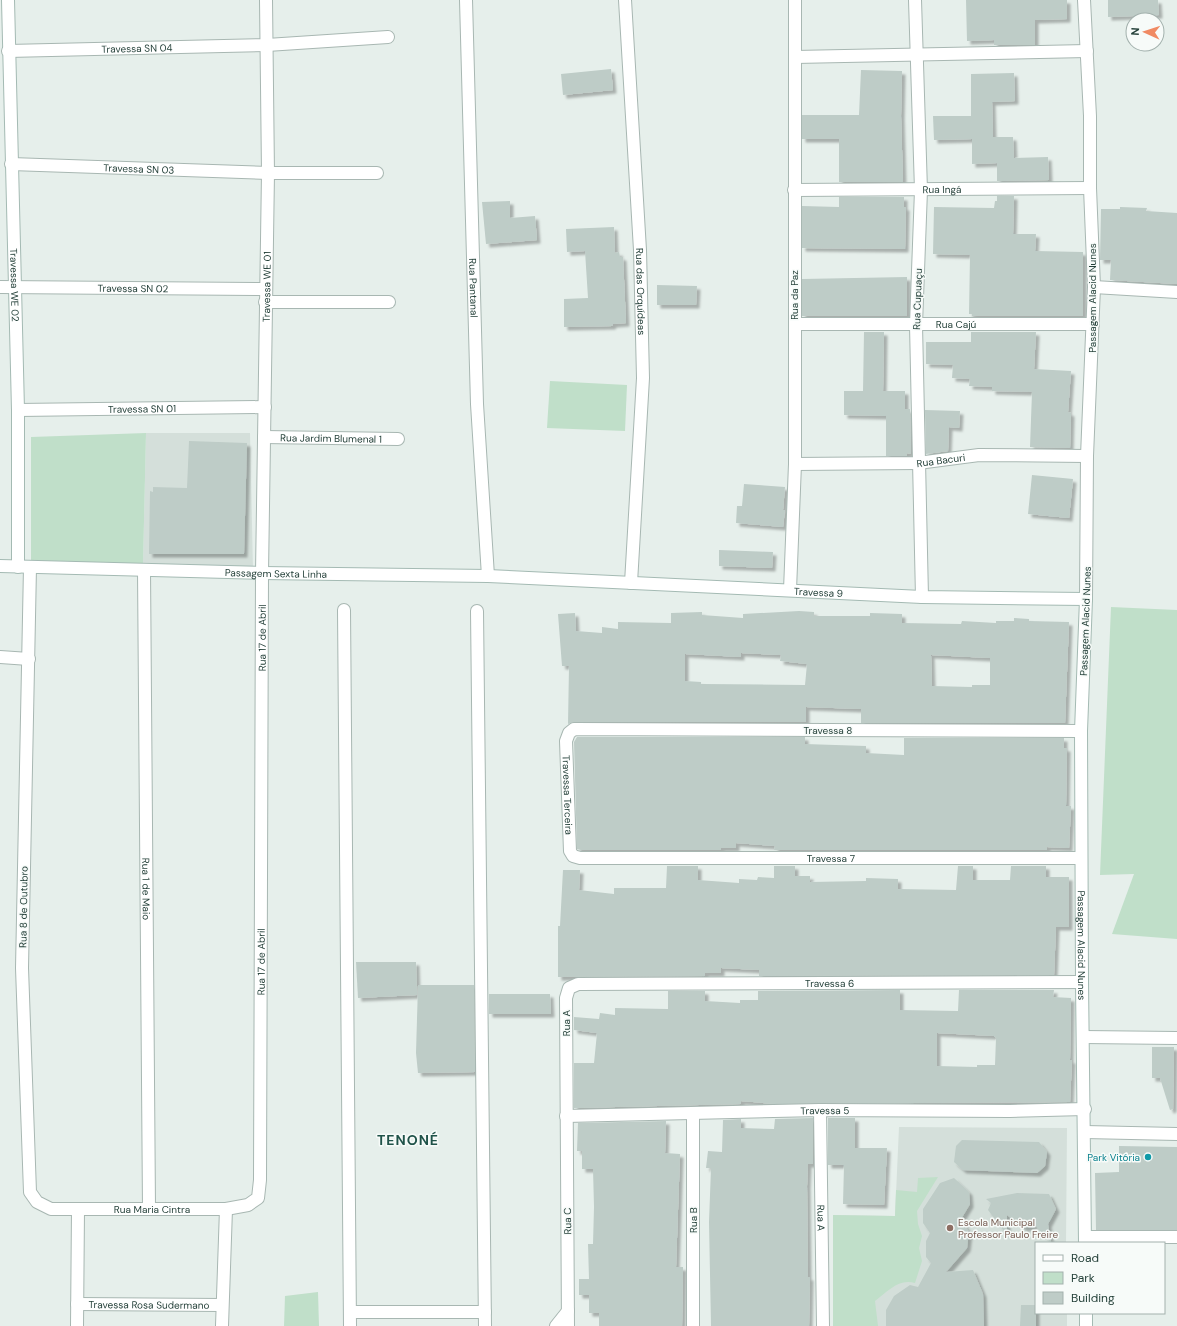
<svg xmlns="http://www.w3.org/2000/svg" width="1177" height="1326" font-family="'DM Sans',sans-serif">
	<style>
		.built { fill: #d4dfda }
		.green { fill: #c0dfc9 }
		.building { fill: #beccc7; fill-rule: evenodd; filter: url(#shadow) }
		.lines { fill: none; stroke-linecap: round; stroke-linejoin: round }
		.street-casing { stroke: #a8b7b2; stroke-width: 14 }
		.secondary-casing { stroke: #a4bab3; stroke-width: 14 }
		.street { stroke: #fff; stroke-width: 12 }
		.secondary { stroke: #fff; stroke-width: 12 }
		.culture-dot { fill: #0f9aa8; stroke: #f7fbf9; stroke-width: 1.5 }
		.education-dot { fill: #8d6e63; stroke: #f7fbf9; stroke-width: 1.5 }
		.labels { text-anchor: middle; stroke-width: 3; stroke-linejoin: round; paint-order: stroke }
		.street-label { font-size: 10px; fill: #25413a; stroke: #f7fbf9 }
		.culture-label { font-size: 10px; fill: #0d838f; stroke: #f7fbf9; text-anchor: end }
		.education-label { font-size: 10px; fill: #785e54; stroke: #f7fbf9; text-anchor: start }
		.district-label { font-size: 14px; font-weight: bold; letter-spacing: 1px; fill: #205349; stroke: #f7fbf9 }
	</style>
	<defs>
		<filter id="shadow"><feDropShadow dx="3.5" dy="3.5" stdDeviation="1" flood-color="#0004"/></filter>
	</defs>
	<rect width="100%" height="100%" fill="#e6efeb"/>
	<g class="built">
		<path d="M146,433h104l3,137 -110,-5z"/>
		<path d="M899,1127l168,1 -1,115h-30v70h31v13h-234v-111l62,1z"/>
	</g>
	<g class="green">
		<path d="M550,381l77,4 -2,46 -78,-3z"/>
		<path d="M146,433l-3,132 -112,1v-129z"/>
		<path d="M1111,607l66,3v329l-65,-5 22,-60 -34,1z"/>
		<path d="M938,1177l-21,34 1,13 4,12 -3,12 3,13 -7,22c-16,-5 -27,8 -40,18l3,25h-45v-111l62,1 1,-26 21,2 1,-14z"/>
		<path d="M318,1292l1,34h-35l1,-30z"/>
	</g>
	<g class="building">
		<path d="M966,0h101v19l-32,1v25h-41v-5l-27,1z"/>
		<path d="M1108,0h50l1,15 -51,2z"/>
		<path d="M611,69l2,21 -50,5 -2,-21z"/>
		<path d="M861,70l41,1 -1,45 2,66h-64v-43h-37v-24h57z"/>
		<path d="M1014,73l1,28 -23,1 1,35h20l1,21 34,-1 1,23 -52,1v-18l-25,1v-25l-38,1 -1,-24h38v-42z"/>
		<path d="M997,196h17l-1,38h23l-1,17 48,1v64h-111v-2h-3l1,-59 -37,-1 1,-47 60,1 1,-7h2z"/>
		<path d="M839,197h65v10h2l-1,42 -103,-1v-42l37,1z"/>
		<path d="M510,201v17l25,-2 2,24 -51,4 -4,-42z"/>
		<path d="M1120,207l27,1 -1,3 31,2v71l-67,-4 1,-20h-11l1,-51h19z"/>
		<path d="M614,227l1,26 4,-1 1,5h3l3,66 -13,1 -1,2 -48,1v-28l24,-1 -3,-47 -18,1 -1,-23z"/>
		<path d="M907,277v39h-105v-37z"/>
		<path d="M657,285l40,1 -1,19h-39z"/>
		<path d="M864,332h20l-1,59h22v18h5l1,45 -4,-1v3h-21v-40l-42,-1v-24h19z"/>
		<path d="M971,332h65l-2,37 37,2 -3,41 3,1 -1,35 -40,-1 2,-55 -40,-1v-4l-23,-1 1,-7 -18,-1 1,-13 -27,-1v-22h45z"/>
		<path d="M925,410l35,1 -1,17 -10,-1 -1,24 -22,3z"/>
		<path d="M189,441l58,2 -3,111h-95l1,-63 3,1v-5l34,1z"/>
		<path d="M1032,475l41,4 -4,39 -41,-4z"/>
		<path d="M744,484l41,3 -2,23h2l-2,17 -47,-4 1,-17h5z"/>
		<path d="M719,550l54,2 -1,16 -53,-2z"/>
		<path d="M799,611l15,1v4h56v-3l32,1v9l59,1 1,-3 34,2v-2h18v-3l15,1v2l40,1 -4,101h-204v-14l-55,-2v15h-232l-6,2 1,-58h-7l-4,-52 17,-1 1,18 26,2v-6l16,2v-7l53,1v-10l31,-1v3l41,3v-4zM741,653l40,2 -1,6 27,3 -2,21 -104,-1v-2l-16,-1v-27l56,3zM931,655l59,3v27h-18v2l-40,-1z"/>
		<path d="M577,737h228v7l61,2v7l38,2v-17h160v10h3l-1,58h5l-2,42 -22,-1v3h-273l1,-4 -39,-3v5h-15v2h-140l-4,-1 -3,-107z"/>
		<path d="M667,866h31v14l41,3v-4l18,1 1,-3 16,1v-12h21v10h15v6l56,-1v-3l32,1v10l58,1 2,-24h15v14h37l1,-14h35v11h23v50h-13l-2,48 -295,1v-6l-38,-2v5h-16v3l-147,1v-51h2l3,-56h17l-1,20 35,4v-6h52z"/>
		<path d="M356,962h60l1,33 -59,3z"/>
		<path d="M418,985h56l1,87 -57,1 -2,-20z"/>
		<path d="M900,990v20l58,1 1,-21h95l-1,7 18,1 -1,62h2l-2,42 -295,2 -34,-3v3l-167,4v-45h20l3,-30 -23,-3v-13l25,2 1,-6 15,2v-7l53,1v-18h37v10l35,2v-3h18v-9zM937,1033l57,3 2,2 -1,27h-18v2l-40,-1z"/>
		<path d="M489,994h61l1,20h-62z"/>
		<path d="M1152,1047h22l-1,62 -3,1 -10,-32h-8z"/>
		<path d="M813,1118v46h-5l-1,22 1,91h2l-1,49h-98l-2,-104 2,-54h-5l2,-17 14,1 1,-32 18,-1v9l33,1 1,-10z"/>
		<path d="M828,1118h27v30h32l-3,57 -41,-1 1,-39h-16z"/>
		<path d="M666,1121l-1,32 15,1 -4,113h7l-1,59h-83v-13h-10v-18h-10v-16h10l-1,-35h5l1,-37 -1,-38h-11v-18h-5l1,-28z"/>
		<path d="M962,1140l77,2 8,10 -2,14 -8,7 -74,-3 -9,-8 2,-16z"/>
		<path d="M1119,1146l58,1v83h-81l-1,-57 24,-1z"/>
		<path d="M954,1178l15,14 1,12 -9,15 8,13 -2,16 -21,24 27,-2 10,24 1,32h-98v-16l8,-14 16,-11 8,2 13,-24 -5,-6v-16l4,-8 -7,-10v-14l17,-26z"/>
		<path d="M1017,1193l32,1 7,15 -8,15 3,19 -16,-18 -11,3 -17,-13v20l-19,-25 3,-7 -5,-4z"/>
		<path d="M1021,1305h15v21h-16z"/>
	</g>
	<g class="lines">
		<defs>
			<g id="street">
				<path id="s1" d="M466,0l11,404 11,172"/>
				<path id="s2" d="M625,0l15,250 3,128 -12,205"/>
				<path d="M915,0l6,190 -5,135 6,272"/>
				<path d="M1084,0l6,116v72l4,99 -7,169 -1,143"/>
				<path id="s3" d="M8,51l259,-6 121,-8"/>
				<path d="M795,57l292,-6"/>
				<path id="s4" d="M11,164l257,9h109"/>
				<path id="s5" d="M794,190l296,-2"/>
				<path id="s6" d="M0,287l266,2"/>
				<path d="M1094,287l83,5"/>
				<path d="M265,302h124"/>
				<path id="s7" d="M795,324h298"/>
				<path id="s8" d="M18,410l247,-3"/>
				<path id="s9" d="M264,437l134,2"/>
				<path id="s10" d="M795,464l123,-1 61,-8 108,1"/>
				<path id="s11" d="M30,567l-8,401 8,224 7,10 14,7h175l22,-4 10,-7 2,-18 2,-607 6,-400 -2,-173"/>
				<path id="s12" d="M144,570l5,638"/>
				<path d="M790,590l5,-126v-464"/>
				<path d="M344,610l6,716"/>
				<path d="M477,611l8,715"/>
				<path d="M0,657l29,2"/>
				<path id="s13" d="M1081,731l-507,-2 -5,4 -3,8 4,110 3,5 7,2h501"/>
				<path d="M1083,1037l94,1"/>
				<path id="s14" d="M820,1110l3,216"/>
				<path d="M693,1113v213"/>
				<path id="s15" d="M566,1116l254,-6 190,1 75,-2"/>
				<path d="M1085,1132l92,2"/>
				<path d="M1085,1237h92"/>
				<path id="s16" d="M77,1304l145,1"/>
				<path d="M350,1312h135"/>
				<path d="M77,1326l1,-116"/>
				<path d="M222,1326l4,-117"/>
				<path d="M556,1326l12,-15"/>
				<path id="s17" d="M568,1326l-2,-328 3,-10 9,-4 504,-2"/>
			</g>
			<g id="secondary">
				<path id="s18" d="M8,0l10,410v157"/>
				<path id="s19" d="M0,566l262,7 226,3 434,21 164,2 -5,132 1,251 3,261"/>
				<path d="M1086,1313v13"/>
			</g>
		</defs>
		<use href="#street" class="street-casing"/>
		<use href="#secondary" class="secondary-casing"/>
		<use href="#street" class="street"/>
		<use href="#secondary" class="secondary"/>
	</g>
	<circle class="culture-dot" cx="1148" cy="1157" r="4"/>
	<circle class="education-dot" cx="950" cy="1228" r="4"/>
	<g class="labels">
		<g class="street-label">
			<text dy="4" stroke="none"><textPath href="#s3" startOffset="129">Travessa SN 04</textPath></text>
			<text dy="4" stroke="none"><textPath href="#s4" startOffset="128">Travessa SN 03</textPath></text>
			<text dy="4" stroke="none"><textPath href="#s5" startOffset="148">Rua Ingá</textPath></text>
			<text dy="4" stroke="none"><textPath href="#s18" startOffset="285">Travessa WE 02</textPath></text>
			<text dy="4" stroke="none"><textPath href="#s11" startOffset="1774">Travessa WE 01</textPath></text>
			<text dy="4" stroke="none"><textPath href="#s6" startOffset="133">Travessa SN 02</textPath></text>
			<text dy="4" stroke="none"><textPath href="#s1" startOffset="288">Rua Pantanal</textPath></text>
			<text dy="4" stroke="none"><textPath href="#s2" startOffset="292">Rua das Orquídeas</textPath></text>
			<text transform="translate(794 295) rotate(-90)" y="4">Rua da Paz</text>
			<text transform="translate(1092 298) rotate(-90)" y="4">Passagem Alacid Nunes</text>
			<text transform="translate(917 299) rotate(-88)" y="4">Rua Cupuaçu</text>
			<text dy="4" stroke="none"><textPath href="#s7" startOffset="161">Rua Cajú</textPath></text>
			<text dy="4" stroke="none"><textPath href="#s8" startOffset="124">Travessa SN 01</textPath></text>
			<text dy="4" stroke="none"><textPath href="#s9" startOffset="67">Rua Jardim Blumenal 1</textPath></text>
			<text dy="4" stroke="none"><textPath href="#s10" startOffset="146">Rua Bacuri</textPath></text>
			<text dy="4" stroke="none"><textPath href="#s19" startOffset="276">Passagem Sexta Linha</textPath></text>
			<text dy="4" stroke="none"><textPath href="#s19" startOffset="819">Travessa 9</textPath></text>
			<text transform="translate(1085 621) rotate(-88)" y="4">Passagem Alacid Nunes</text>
			<text dy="4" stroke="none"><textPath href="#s11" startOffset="1423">Rua 17 de Abril</textPath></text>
			<text x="828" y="734">Travessa 8</text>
			<text dy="4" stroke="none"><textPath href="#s13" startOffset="576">Travessa Terceira</textPath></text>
			<text dy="4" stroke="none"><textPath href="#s13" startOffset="896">Travessa 7</textPath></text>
			<text dy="4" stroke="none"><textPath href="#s12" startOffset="319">Rua 1 de Maio</textPath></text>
			<text transform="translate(23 907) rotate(-89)" y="4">Rua 8 de Outubro</text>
			<text dy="4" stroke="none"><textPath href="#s19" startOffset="1433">Passagem Alacid Nunes</textPath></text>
			<text dy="4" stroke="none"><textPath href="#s11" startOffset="1099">Rua 17 de Abril</textPath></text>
			<text dy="4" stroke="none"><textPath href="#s17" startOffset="600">Travessa 6</textPath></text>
			<text transform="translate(566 1023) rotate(-90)" y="4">Rua A</text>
			<text dy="4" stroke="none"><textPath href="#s15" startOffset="259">Travessa 5</textPath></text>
			<text dy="4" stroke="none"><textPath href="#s11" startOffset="754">Rua Maria Cintra</textPath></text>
			<text dy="4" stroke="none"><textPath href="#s14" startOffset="108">Rua A</textPath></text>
			<text transform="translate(693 1220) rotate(-90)" y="4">Rua B</text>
			<text transform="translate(567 1221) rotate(-91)" y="4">Rua C</text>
			<text dy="4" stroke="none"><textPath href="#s16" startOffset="72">Travessa Rosa Sudermano</textPath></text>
		</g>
		<g class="culture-label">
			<text x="1140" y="1161">Park Vitória</text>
		</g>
		<g class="education-label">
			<text x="958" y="1226">Escola Municipal<tspan x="958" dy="12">Professor Paulo Freire</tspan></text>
		</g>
		<g class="district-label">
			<text x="408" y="1145">TENONÉ</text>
		</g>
	</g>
	<rect x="1035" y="1242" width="130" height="72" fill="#f7fbf9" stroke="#a3b1ad"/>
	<rect x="1043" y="1255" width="20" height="6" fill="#ffffff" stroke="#a3b1ad"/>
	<text x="1071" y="1262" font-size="12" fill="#25413a">Road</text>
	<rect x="1043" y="1272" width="20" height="12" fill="#c0dfc9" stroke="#a3b1ad"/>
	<text x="1071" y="1282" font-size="12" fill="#25413a">Park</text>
	<rect x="1043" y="1292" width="20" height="12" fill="#beccc7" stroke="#a3b1ad"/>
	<text x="1071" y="1302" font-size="12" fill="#25413a">Building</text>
	<g transform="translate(1145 32) rotate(273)"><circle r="19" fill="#f7fbf9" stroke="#a3b1ad"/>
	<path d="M0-3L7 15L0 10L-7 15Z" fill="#f08a63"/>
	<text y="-6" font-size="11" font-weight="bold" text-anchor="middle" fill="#25413a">N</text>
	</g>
</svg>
